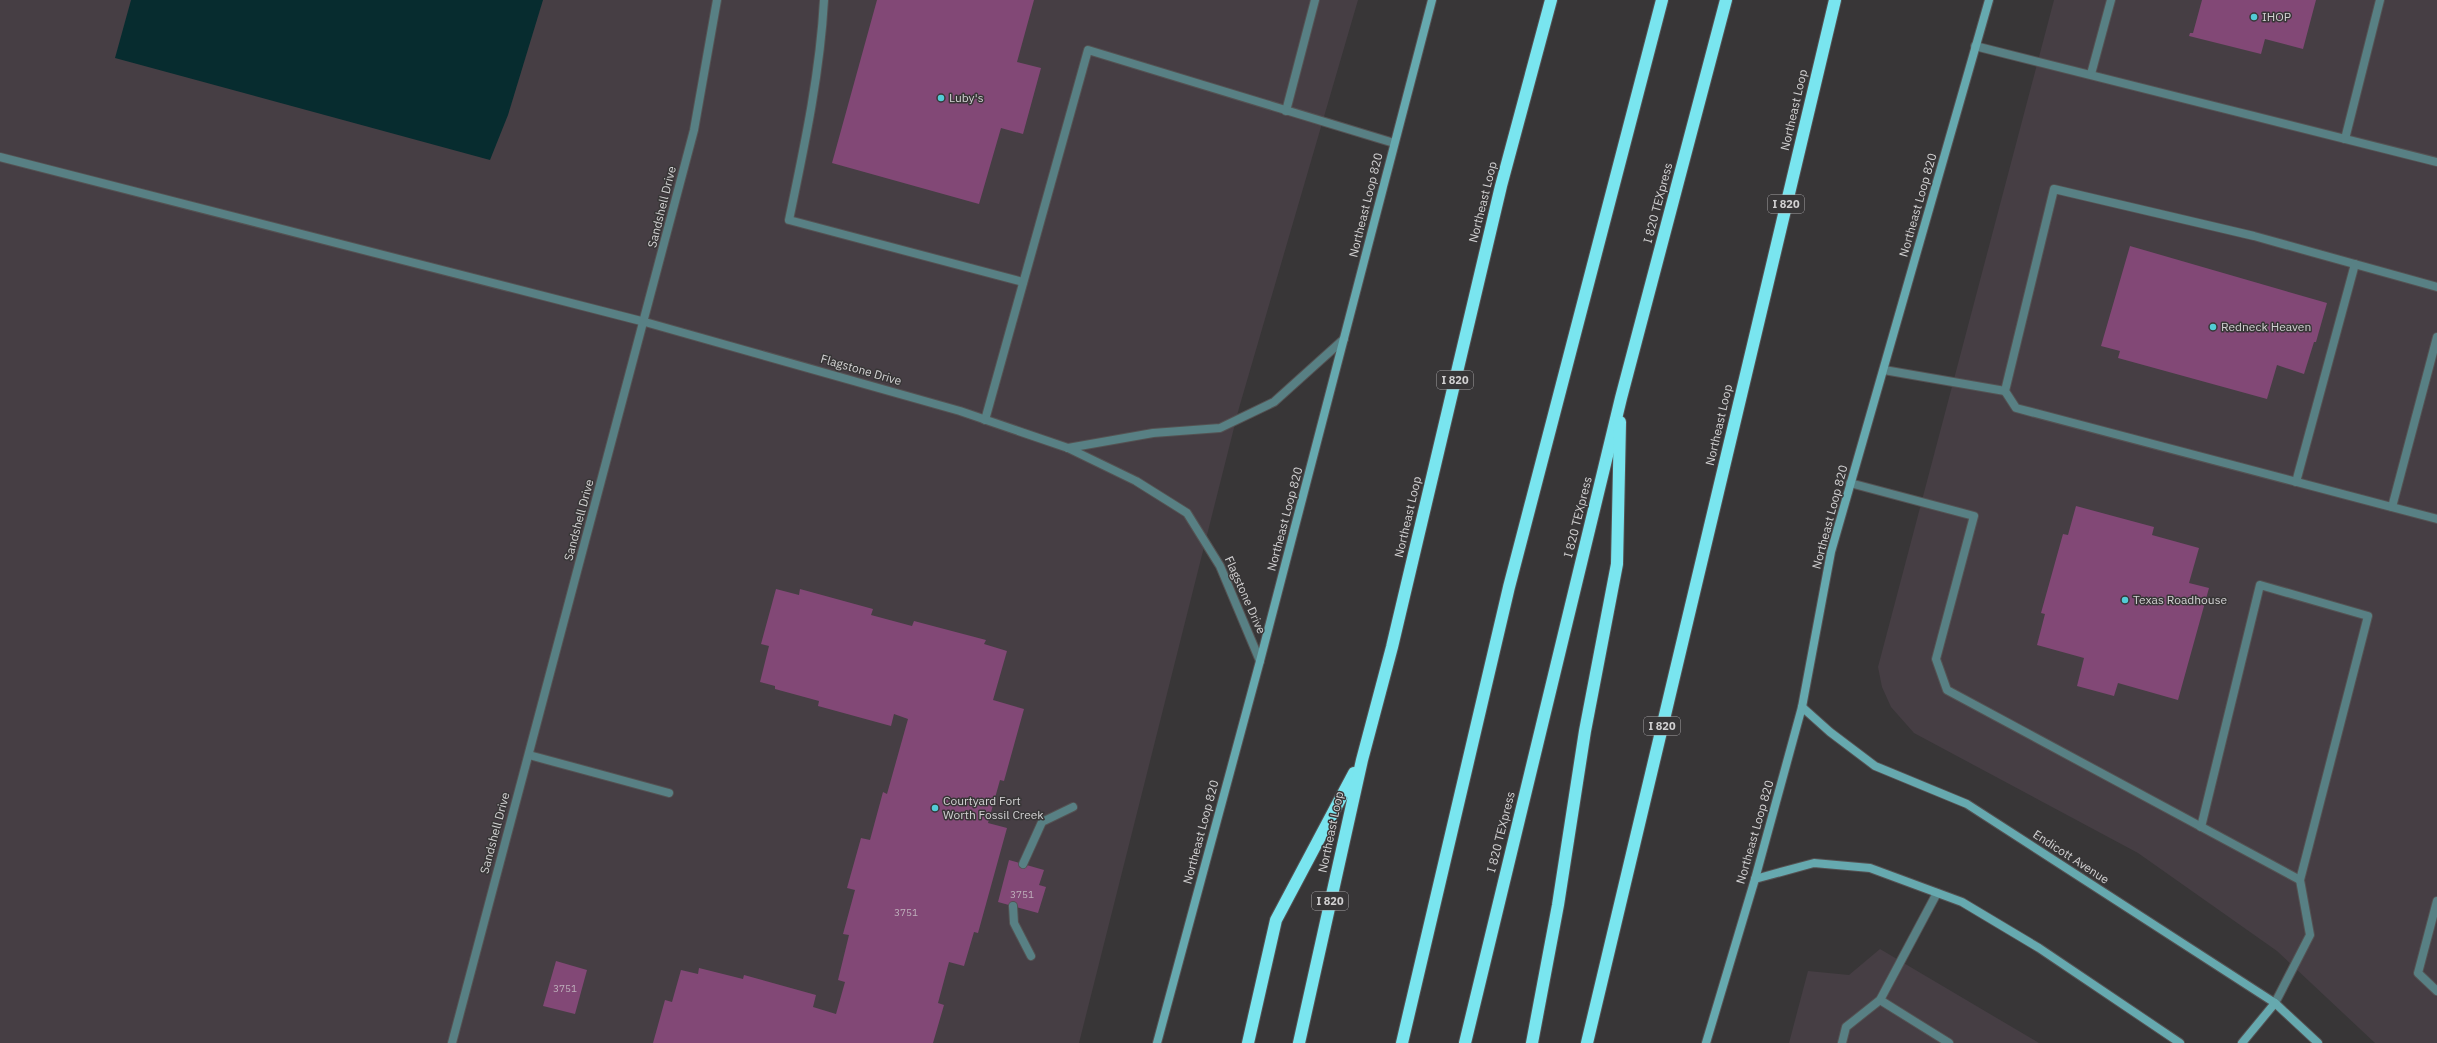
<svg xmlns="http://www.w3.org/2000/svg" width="2437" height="1043" font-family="'IBM Plex Sans',sans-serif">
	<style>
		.built { fill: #463e44 }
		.water { fill: #072c2f }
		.building { fill: #824876 }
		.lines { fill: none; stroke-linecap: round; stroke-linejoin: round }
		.lane-casing { stroke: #545253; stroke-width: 10 }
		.street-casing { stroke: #545253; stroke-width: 10 }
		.secondary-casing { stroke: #545253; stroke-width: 10 }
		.highway-casing { stroke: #545253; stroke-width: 14 }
		.lane { stroke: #588084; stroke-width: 8 }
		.street { stroke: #588084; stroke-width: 8 }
		.secondary { stroke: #66a9af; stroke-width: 8 }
		.highway { stroke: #79e5ef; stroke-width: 12 }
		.poi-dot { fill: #52ccd6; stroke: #383637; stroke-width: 1.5 }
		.labels { text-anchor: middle; stroke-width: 3; stroke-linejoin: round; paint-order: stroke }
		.number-label { font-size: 10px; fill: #beafbb }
		.shield { fill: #383637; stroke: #a4a2a4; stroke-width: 1 }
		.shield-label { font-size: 11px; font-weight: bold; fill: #d2d1d2 }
		.poi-label { font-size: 12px; fill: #d2d1d2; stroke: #383637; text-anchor: start }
		.street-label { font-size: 12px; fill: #d2d1d2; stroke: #383637 }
	</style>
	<rect width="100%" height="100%" fill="#383637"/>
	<g class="built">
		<path d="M0,0h1358l-119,408 -160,635h-1079z"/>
		<path d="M2054,0h383v1043h-62l-98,-92 -139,-98 -224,-120 -23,-26 -9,-20 -4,-20z"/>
		<path d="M1880,949l159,94h-250l19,-72 41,4z"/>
	</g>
	<path class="water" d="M131,0h412l-35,115 -18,45 -375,-102z"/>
	<g class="building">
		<path d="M877,0h157l-17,62 24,6 -18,66 -22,-6 -22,76 -147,-41z"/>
		<path d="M2202,0h114l-13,49 -38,-10 -4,15 -72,-18 1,-3h3z"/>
		<path d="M2130,246l197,57 -11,39h-2l-10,32 -27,-9 -10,34 -149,-41 2,-7 -19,-5z"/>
		<path d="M2076,506l78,21 -2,8 47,13 -10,35 20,5 -31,112 -60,-17 -4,13 -37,-10 7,-28 -47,-13 8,-31 -4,-1 22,-79 5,1z"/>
		<path d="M776,589l23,6 1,-6 73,20 -2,6 41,11 2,-5 72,19 -2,4 23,7 -14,49 31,9 -20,72 -4,-1 -12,43 19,5 -29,105 -4,-1 -10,34 -15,-4 -11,41 6,2 -11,38h-280l12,-43 7,2 9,-32 17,4 1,-6 44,11 1,-4 72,20 -3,12 23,7 9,-32 -7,-2 11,-45 -6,-1 12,-44 -8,-2 14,-50 9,2 13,-48 4,2 21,-75 -14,-5 -3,12 -73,-20 1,-5 -44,-12v-3l-15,-4 9,-36 -8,-2z"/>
		<path d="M1009,860l35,10 -5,15 7,2 -8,26 -40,-11z"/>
		<path d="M556,961l31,9 -12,44 -32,-8z"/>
	</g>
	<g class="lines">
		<defs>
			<g id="lane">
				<path d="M824,0c-4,74 -20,148 -35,220l234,62"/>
				<path d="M1975,46l462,116"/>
				<path d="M2091,74l20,-74"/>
				<path d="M1286,111l29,-111"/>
				<path d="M2345,139l35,-139"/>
				<path d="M0,157l645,165"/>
				<path d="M2437,287l-183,-51 -200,-47 -49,202 11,17 421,111"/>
				<path d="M1884,370l121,21"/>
				<path d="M985,420l103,-370 306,93"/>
				<path d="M2296,482l59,-218"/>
				<path d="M1850,483l124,33 -38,143 11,31 353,190 10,55 -35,68"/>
				<path d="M2392,507l45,-170"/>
				<path d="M529,755l140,38"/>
				<path d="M2201,827l59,-242 108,31 -68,264"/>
				<path d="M1023,864l19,-42 31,-15"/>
				<path d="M2437,901l-19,72 19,18"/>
				<path d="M1013,906l1,17 17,33"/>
				<path d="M1880,1000l69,43"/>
				<path d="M1842,1043l4,-16 34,-27 57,-107"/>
			</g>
			<g id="street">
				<path d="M645,322l315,89 108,37 68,33 51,32 33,53 40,95"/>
				<path d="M1068,448l85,-15 67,-5 54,-26 70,-63"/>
				<path d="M452,1043l242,-913 23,-130"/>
			</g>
			<g id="secondary">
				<path d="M1802,707l28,25 45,34 92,38 308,199 43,40"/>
				<path d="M1755,879l59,-16 56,5 92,34 77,46 141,95"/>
				<path d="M1157,1043l103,-382 172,-661"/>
				<path d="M1706,1043l49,-164 47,-172 29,-155 158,-552"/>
				<path d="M2242,1043l33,-40"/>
			</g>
			<g id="highway">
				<path d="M1248,1043l28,-123 78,-147"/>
				<path d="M1299,1043l63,-283 30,-113 109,-461 50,-186"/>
				<path d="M1402,1043l107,-456 153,-587"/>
				<path d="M1465,1043l156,-645 105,-398"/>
				<path d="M1532,1043l26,-138 27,-174 32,-167 3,-142"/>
				<path d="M1587,1043l248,-1043"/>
			</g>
		</defs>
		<use href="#lane" class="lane-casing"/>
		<use href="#street" class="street-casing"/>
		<use href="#secondary" class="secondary-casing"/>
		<use href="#highway" class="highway-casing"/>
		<use href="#lane" class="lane"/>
		<use href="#street" class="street"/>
		<use href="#secondary" class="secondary"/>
		<use href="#highway" class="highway"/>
	</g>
	<g class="poi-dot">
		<circle cx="2254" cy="17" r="4"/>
		<circle cx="941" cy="98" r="4"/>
		<circle cx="2213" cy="327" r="4"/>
		<circle cx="2125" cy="600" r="4"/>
		<circle cx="935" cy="808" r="4"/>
	</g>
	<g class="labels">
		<g class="number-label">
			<text x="1022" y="898">3751</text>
			<text x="906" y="916">3751</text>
			<text x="565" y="992">3751</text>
		</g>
		<g class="shield">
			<rect x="1768" y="195" width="36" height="18" rx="3"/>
			<rect x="1437" y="371" width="36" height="18" rx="3"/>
			<rect x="1644" y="717" width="36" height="18" rx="3"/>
			<rect x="1312" y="892" width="36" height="18" rx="3"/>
		</g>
		<g class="shield-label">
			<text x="1786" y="208">I 820</text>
			<text x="1455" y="384">I 820</text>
			<text x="1662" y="730">I 820</text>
			<text x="1330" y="905">I 820</text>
		</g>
		<g class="poi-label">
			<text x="2262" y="21">IHOP</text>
			<text x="949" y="102">Luby's</text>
			<text x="2221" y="331">Redneck Heaven</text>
			<text x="2133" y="604">Texas Roadhouse</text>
			<text x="943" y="805">Courtyard Fort<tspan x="943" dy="14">Worth Fossil Creek</tspan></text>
		</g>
		<g class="street-label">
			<text transform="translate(1794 110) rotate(-77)" y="4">Northeast Loop</text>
			<text transform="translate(1483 202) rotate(-76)" y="4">Northeast Loop</text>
			<text transform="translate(1658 203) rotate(-75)" y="4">I 820 TEXpress</text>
			<text transform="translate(1366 205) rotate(-76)" y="4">Northeast Loop 820</text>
			<text transform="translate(1918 205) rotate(-74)" y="4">Northeast Loop 820</text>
			<text transform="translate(662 207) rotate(-76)" y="4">Sandshell Drive</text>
			<text transform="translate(861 370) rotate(16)" y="4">Flagstone Drive</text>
			<text transform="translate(1719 425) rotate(-77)" y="4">Northeast Loop</text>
			<text transform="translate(1408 517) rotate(-77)" y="4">Northeast Loop</text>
			<text transform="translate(1578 517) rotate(-76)" y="4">I 820 TEXpress</text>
			<text transform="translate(1830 517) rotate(-75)" y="4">Northeast Loop 820</text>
			<text transform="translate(1285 519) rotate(-75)" y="4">Northeast Loop 820</text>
			<text transform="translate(579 520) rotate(-75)" y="4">Sandshell Drive</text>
			<text transform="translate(1245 595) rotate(66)" y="4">Flagstone Drive</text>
			<text transform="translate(1201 832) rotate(-75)" y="4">Northeast Loop 820</text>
			<text transform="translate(1331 832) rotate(-78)" y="4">Northeast Loop</text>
			<text transform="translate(1501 832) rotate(-76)" y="4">I 820 TEXpress</text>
			<text transform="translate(1755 832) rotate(-74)" y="4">Northeast Loop 820</text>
			<text transform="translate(495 833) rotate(-75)" y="4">Sandshell Drive</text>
			<text transform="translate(2071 857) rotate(33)" y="4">Endicott Avenue</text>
		</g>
	</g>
</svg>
